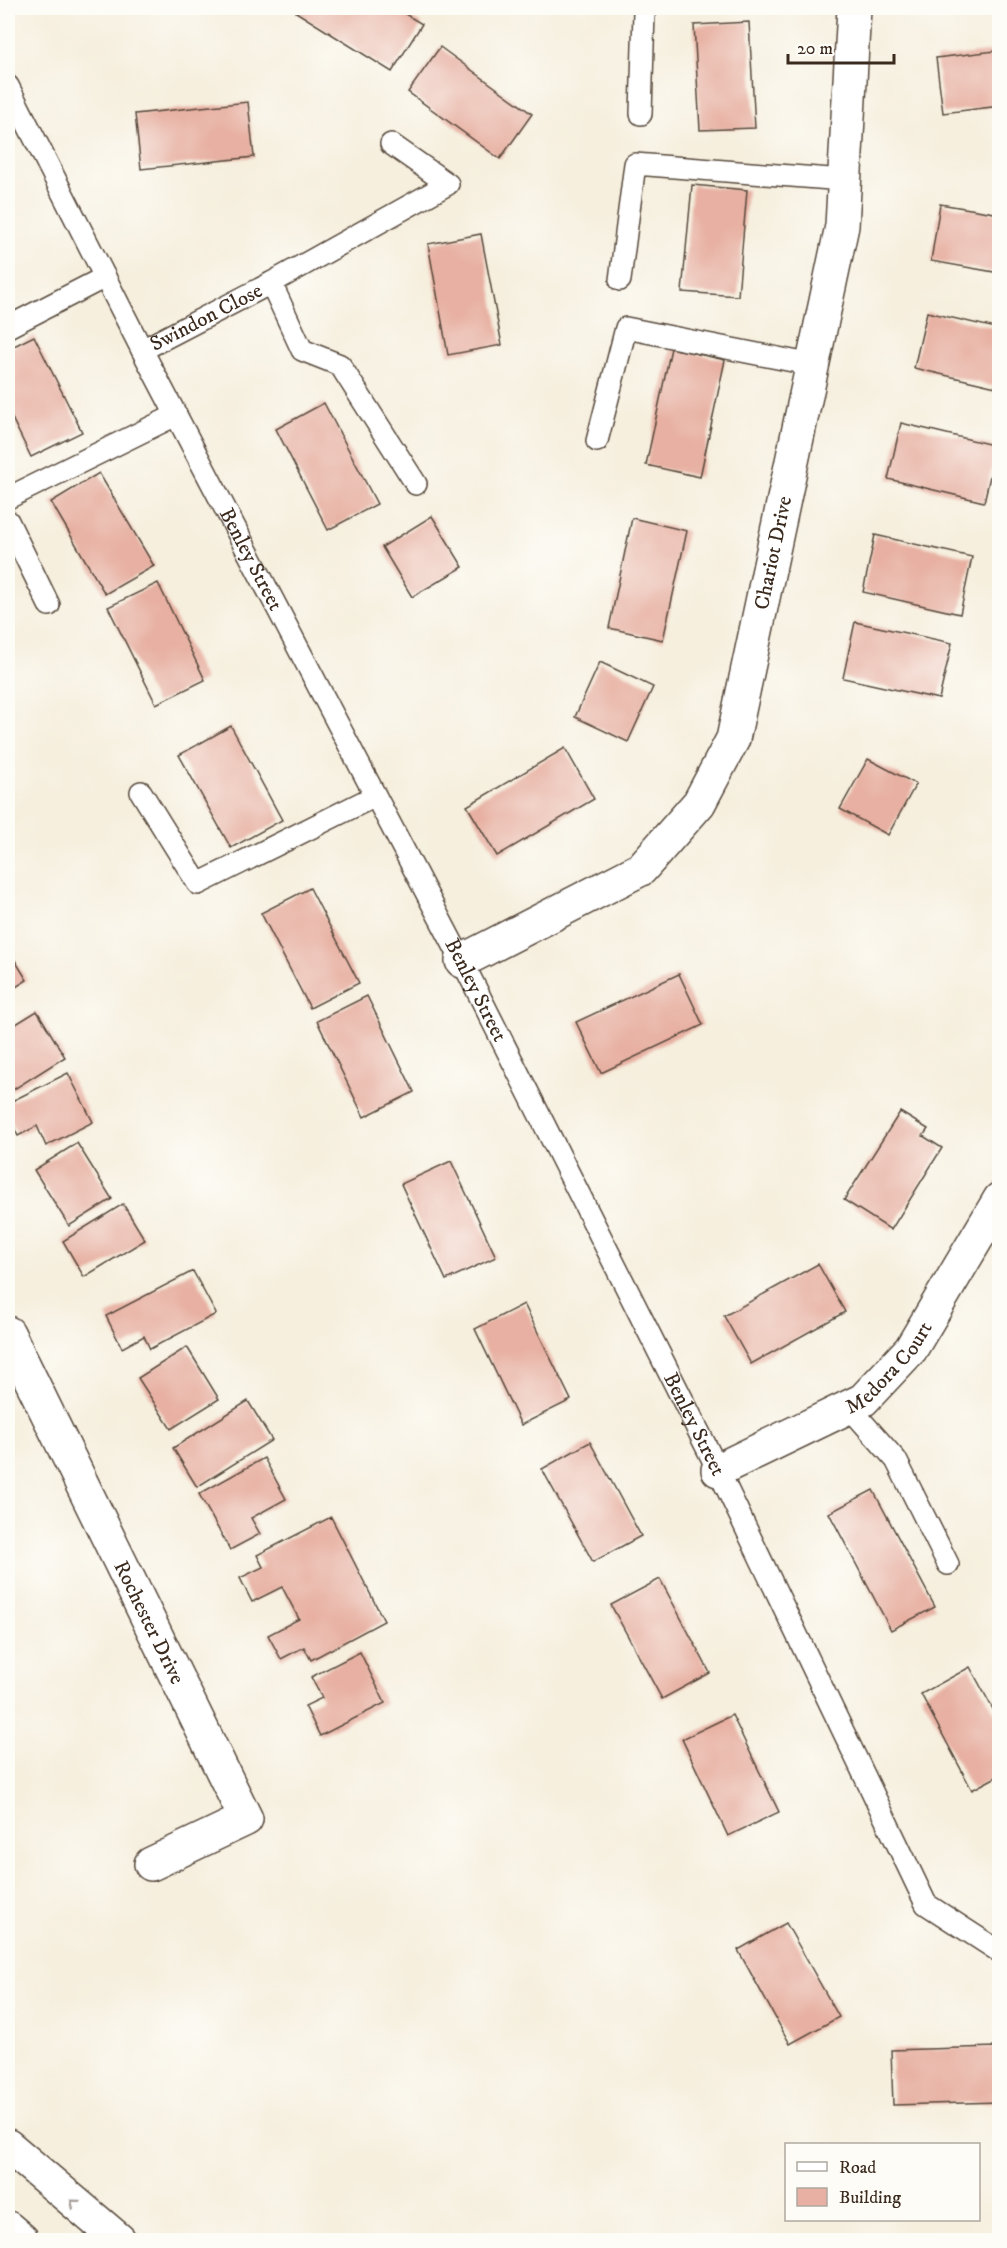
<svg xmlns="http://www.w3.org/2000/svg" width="1007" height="2248" font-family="'IM FELL DW Pica',serif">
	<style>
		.building { fill: #e7b0a2 }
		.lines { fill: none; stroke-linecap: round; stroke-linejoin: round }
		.service-casing { stroke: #57483b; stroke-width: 24 }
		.minor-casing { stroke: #57483b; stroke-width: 36 }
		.secondary-casing { stroke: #57483b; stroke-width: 36 }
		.service { stroke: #fff; stroke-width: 21 }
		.minor { stroke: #fff; stroke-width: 33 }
		.secondary { stroke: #fff; stroke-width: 33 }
		.oneway { stroke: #a79f9a }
		.labels { text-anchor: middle; stroke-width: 4.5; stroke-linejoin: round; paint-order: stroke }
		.street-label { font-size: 21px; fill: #3b2a1e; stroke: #fdfcf7 }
	</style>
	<rect width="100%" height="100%" fill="#fdfcf7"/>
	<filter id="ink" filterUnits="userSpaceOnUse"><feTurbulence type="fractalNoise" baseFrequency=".0167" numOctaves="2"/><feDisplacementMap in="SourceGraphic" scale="12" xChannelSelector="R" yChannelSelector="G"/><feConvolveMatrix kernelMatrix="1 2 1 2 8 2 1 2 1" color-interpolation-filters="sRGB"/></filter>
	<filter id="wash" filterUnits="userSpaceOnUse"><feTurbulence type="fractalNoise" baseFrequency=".008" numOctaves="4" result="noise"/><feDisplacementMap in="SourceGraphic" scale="24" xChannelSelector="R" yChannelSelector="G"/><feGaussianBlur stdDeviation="1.35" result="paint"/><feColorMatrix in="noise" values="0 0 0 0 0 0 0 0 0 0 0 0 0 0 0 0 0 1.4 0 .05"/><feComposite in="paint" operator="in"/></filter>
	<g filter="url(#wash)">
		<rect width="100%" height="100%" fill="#f6efde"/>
		<g id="blocks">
			<g class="building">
				<path d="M299,8h96l27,16 -30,48 -96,-60z"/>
				<path d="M749,22l6,106 -55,2 -6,-105z"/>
				<path d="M440,47l92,67 -32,45 -92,-67z"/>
				<path d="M995,51l5,55 -57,7 -7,-55z"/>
				<path d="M248,102l6,55 -113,12 -6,-55z"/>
				<path d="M692,185l55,5 -9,106 -56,-4z"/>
				<path d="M940,204l60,10v59l-69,-12z"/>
				<path d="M481,234l21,111 -54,10 -20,-111z"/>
				<path d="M927,312l73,17v59l-86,-20z"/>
				<path d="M34,336l48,96 -51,25 -23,-47v-61z"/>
				<path d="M671,348l54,12 -25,117 -54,-12z"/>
				<path d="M324,403l53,101 -49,26 -52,-101z"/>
				<path d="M901,423l96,23 -13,56 -96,-23z"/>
				<path d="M99,473l55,93 -49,28 -54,-92z"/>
				<path d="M432,516l31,51 -51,30 -30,-50z"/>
				<path d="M632,518l55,13 -24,109 -54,-12z"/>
				<path d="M875,535l97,22 -12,57 -97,-22z"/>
				<path d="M158,583l47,97 -49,24 -48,-97z"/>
				<path d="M855,622l97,21 -13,56 -96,-21z"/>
				<path d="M600,662l53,25 -25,55 -53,-25z"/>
				<path d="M231,726l51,94 -51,28 -52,-93z"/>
				<path d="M565,748l29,51 -97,57 -30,-50z"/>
				<path d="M868,759l48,25 -28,51 -48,-26z"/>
				<path d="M310,888l49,95 -49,25 -49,-95z"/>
				<path d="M8,949l19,31 -19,12z"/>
				<path d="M679,974l24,51 -102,48 -25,-51z"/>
				<path d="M367,996l47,96 -50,25 -47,-96z"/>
				<path d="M37,1011l28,46 -57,36v-64z"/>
				<path d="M68,1073l25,49 -47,24 -9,-20 -19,10 -10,-21v-12z"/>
				<path d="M900,1112l28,17 -5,7 19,12 -51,82 -47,-30z"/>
				<path d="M77,1143l35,56 -43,27 -35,-56z"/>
				<path d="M451,1161l45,96 -50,23 -45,-96z"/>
				<path d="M123,1204l22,36 -61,37 -21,-36z"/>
				<path d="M818,1264l27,48 -94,52 -27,-48z"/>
				<path d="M193,1271l23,43 -66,35 -6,-13 -22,12 -16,-32z"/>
				<path d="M524,1304l47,96 -50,25 -46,-96z"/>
				<path d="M187,1347l32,52 -48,30 -33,-51z"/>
				<path d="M248,1401l24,39 -75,47 -24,-39z"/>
				<path d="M590,1442l51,94 -48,26 -51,-93z"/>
				<path d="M264,1458l22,41 -35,19 9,16 -30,16 -31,-56z"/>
				<path d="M873,1490l62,117 -44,23 -62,-117z"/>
				<path d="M331,1517l53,104 -73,39 -7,-13 -23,12 -13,-24 31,-16 -17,-32 -30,15 -12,-24 23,-11 -6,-12z"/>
				<path d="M660,1579l50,94 -48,26 -51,-94z"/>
				<path d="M360,1652l25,51 -65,33 -15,-30 17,-8 -11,-21z"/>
				<path d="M970,1667l30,55v53l-28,15 -51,-96z"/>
				<path d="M732,1715l47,97 -51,24 -46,-97z"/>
				<path d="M786,1923l53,94 -49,27 -52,-94z"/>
				<path d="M997,2047l3,55 -107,3 -2,-55z"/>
			</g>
		</g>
	</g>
	<g filter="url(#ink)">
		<use href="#blocks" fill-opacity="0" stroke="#57483b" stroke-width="1.5"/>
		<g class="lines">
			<defs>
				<g id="service">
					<path id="s1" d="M8,86l134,264 320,611 256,509 208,434 74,48"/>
					<path d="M641,114l3,-102 4,-4"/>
					<path d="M620,280l15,-116 209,16"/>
					<path d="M271,283l31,67 38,15 76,119"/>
					<path d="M8,327l97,-50"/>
					<path id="s2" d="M142,350l129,-67 177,-99 -57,-40"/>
					<path d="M597,441l29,-113 187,37"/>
					<path d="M8,498l168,-83"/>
					<path d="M8,521l41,84"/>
					<path d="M141,792l57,92 177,-88"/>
					<path d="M849,1407l47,53 52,104"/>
				</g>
				<g id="minor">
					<path id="s3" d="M462,961l179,-92 58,-66 34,-64 109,-513 12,-218"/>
					<path id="s4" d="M8,1333l238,486 -95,45"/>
					<path id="s5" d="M718,1470l145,-70 48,-51 89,-150"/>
				</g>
				<g id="secondary">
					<path d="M8,2146l111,94"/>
					<path d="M8,2228l14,12"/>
				</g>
			</defs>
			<use href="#service" class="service-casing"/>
			<use href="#minor" class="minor-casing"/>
			<use href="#secondary" class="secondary-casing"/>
			<use href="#service" class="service"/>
			<use href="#minor" class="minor"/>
			<use href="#secondary" class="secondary"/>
		</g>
		<defs><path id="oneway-chevron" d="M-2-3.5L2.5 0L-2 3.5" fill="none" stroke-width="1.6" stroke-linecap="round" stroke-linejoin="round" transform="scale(1.5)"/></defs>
		<use class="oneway" href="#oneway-chevron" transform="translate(74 2203) rotate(-140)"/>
	</g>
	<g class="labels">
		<g class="street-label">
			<text dy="7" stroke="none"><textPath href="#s2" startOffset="72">Swindon Close</textPath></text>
			<text dy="7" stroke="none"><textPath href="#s3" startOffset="552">Chariot Drive</textPath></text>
			<text dy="7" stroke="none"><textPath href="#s1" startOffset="532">Benley Street</textPath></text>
			<text dy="7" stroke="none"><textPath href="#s1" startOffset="1018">Benley Street</textPath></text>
			<text dy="7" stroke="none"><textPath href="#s5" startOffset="202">Medora Court</textPath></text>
			<text dy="7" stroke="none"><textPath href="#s1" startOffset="1504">Benley Street</textPath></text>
			<text dy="7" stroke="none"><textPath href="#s4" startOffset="322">Rochester Drive</textPath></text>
		</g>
	</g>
	<rect width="1007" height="2248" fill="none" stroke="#fdfcf7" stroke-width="30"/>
	<rect x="785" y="2143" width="195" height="78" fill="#fdfcf7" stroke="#afa8a0" stroke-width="1.5"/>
	<rect x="797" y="2162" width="30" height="9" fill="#ffffff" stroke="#afa8a0" stroke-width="1.5"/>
	<text x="839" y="2173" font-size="18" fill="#3b2a1e">Road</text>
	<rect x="797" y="2188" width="30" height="18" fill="#e7b0a2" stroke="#afa8a0" stroke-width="1.5"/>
	<text x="839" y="2203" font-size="18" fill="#3b2a1e">Building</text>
	<path d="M788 54v9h106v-9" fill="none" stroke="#3b2a1e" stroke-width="3"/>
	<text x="797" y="54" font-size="18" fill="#3b2a1e" stroke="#fdfcf7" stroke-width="4.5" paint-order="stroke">20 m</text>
</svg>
